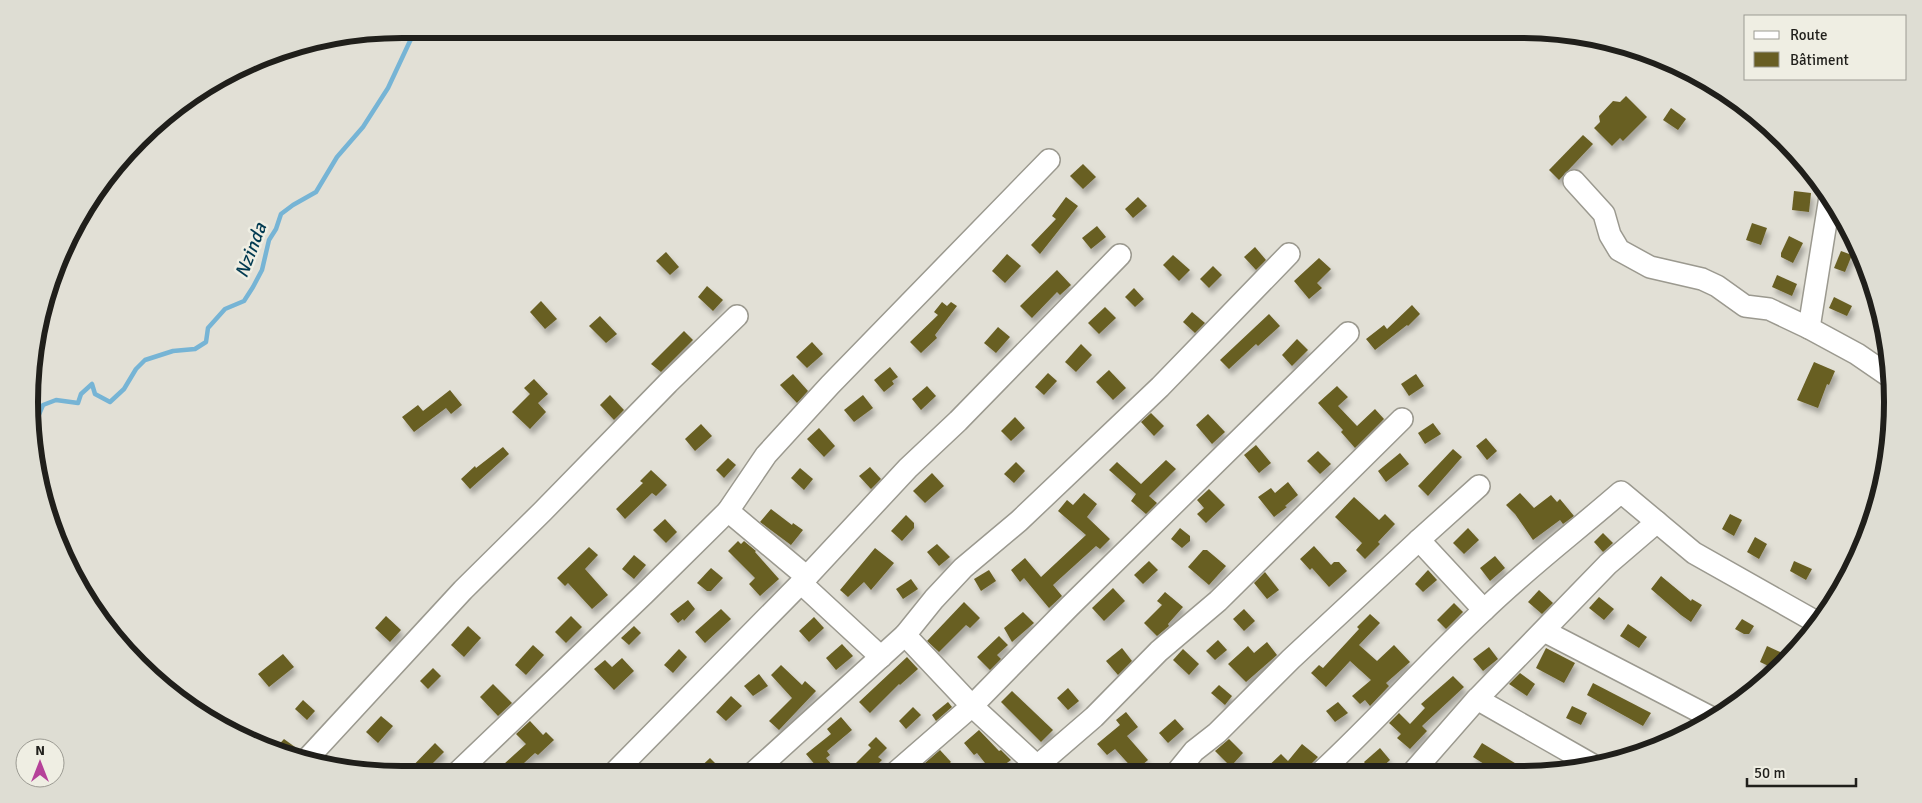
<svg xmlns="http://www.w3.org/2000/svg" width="1922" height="803" font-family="Signika,sans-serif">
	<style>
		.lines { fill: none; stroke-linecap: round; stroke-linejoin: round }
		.stream { stroke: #76b4d5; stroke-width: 4.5 }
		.building { fill: #685e23; filter: url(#shadow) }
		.minor-casing { stroke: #9b998f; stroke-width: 24 }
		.minor { stroke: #fff; stroke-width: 21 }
		.labels { text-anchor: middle; stroke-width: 5; stroke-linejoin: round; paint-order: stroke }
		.water-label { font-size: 19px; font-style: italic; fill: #023a51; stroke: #efeee3 }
		.rim { fill: none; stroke: #201f1b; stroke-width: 6 }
	</style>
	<defs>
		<filter id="shadow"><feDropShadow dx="3" dy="5.5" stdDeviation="2.5" flood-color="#0004"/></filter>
	</defs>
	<rect width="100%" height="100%" fill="#e2e0d6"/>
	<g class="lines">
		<path class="stream" d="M34,426l9,-21 13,-5 22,3 3,-9 11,-10 3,10 15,8 14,-13 12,-20 9,-9 28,-9 22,-2 11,-7 2,-14 17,-19 19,-8 9,-14 9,-17 7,-30 7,-11 5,-15 12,-9 23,-13 21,-35 26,-30 25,-39 22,-47 9,-12"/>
	</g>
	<g class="building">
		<path d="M1626,96l21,21 -24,24 -3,-3 -8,8 -18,-18 6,-6 -1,-6 14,-15 7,1z"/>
		<path d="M1671,108l15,11 -8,11 -15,-10z"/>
		<path d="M1583,135l10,9 -34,36 -10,-10z"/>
		<path d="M1083,164l13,13 -13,12 -13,-13z"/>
		<path d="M1794,191l17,2 -2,19 -17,-2z"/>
		<path d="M1066,197l12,9 -38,48 -9,-9 25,-26 -4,-3z"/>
		<path d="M1138,197l9,9 -14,12 -8,-9z"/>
		<path d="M1752,223l15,5 -6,17 -15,-5z"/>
		<path d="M1097,226l9,11 -15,12 -9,-11z"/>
		<path d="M1789,236l14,7 -10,20 -12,-6v-4z"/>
		<path d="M1255,247l11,13 -10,10 -12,-13z"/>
		<path d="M1841,251l11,4 -7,17 -11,-4z"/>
		<path d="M666,252l13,15 -9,8 -14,-14z"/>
		<path d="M1007,254l14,12 -16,17 -13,-12z"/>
		<path d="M1173,255l17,15 -11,11 -16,-16z"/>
		<path d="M1319,258l12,11 -14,14 5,5 -13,11 -15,-18z"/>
		<path d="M1213,266l9,9 -13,13 -9,-9z"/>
		<path d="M1057,270l14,15 -11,10 -3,-3 -25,26 -12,-12z"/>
		<path d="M1777,275l20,9 -5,12 -20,-9z"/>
		<path d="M707,286l16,14 -10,11 -15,-14z"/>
		<path d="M1134,288l10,11 -9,8 -10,-10z"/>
		<path d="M1834,297l18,9 -5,10 -18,-8z"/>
		<path d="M541,301l16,18 -12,10 -15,-17z"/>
		<path d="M942,302l5,4 4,-4 6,4 -22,29 2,3 -16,15 -11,-11 28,-27 -4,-3z"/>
		<path d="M1412,305l8,9 -12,12 -1,-1 -32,25 -9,-11 18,-14 3,4z"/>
		<path d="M1105,307l11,11 -17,16 -11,-11z"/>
		<path d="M1192,312l13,11 -10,10 -12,-11z"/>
		<path d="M1269,314l11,12 -22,20 -2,-2 -27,25 -9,-9z"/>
		<path d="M600,316l17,18 -11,9 -17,-17z"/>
		<path d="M998,327l12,10 -14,16 -12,-10z"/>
		<path d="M684,331l9,9 -32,32 -10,-8z"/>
		<path d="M1297,339l11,11 -16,16 -10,-11z"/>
		<path d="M812,342l11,12 -16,14 -11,-11z"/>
		<path d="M1081,344l11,11 -16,17 -11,-10z"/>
		<path d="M1814,362l21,9 -6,14 -2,-1 -9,24 -21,-8z"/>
		<path d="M890,367l8,10 -6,4 2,3 -10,8 -10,-12z"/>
		<path d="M1109,370l17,18 -13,12 -17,-18z"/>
		<path d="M1048,373l9,8 -13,14 -9,-8z"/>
		<path d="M793,374l15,17 -11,12 -17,-18z"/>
		<path d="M1416,374l8,12 -15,10 -8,-12z"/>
		<path d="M534,379l14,15 -10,9 8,9 -16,17 -18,-17 18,-18 -6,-6z"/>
		<path d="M927,386l9,10 -15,14 -9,-11z"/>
		<path d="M1337,386l11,11 -10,9 19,20 18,-17 9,10 -29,29 -14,-16 2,-2 -25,-27z"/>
		<path d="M450,390l12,15 -11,9 -5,-6 -32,24 -12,-15 16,-12 5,6z"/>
		<path d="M610,395l14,15 -10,10 -14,-15z"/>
		<path d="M863,395l10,13 -19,14 -10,-12z"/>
		<path d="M1151,413l13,13 -10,10 -13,-14z"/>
		<path d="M1208,414l17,18 -13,12 -16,-19z"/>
		<path d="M1015,417l10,11 -14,13 -10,-10z"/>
		<path d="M1433,423l8,11 -16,10 -7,-11z"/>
		<path d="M701,424l11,12 -17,15 -10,-12z"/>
		<path d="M819,428l16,18 -11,11 -17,-18z"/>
		<path d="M1486,438l11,13 -10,9 -11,-14z"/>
		<path d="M1256,445l15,18 -12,10 -15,-18z"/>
		<path d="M503,447l6,7 -39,35 -9,-10 14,-13 1,2z"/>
		<path d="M1453,449l9,8 -34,39 -10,-10z"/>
		<path d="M1318,451l13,13 -11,10 -13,-13z"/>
		<path d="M1400,453l9,11 -23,18 -8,-11z"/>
		<path d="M728,458l8,7 -12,13 -8,-8z"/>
		<path d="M1166,460l10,9 -27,27 8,7 -11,11 -15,-13 5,-7 -27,-24 8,-8 24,22z"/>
		<path d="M1016,462l9,9 -11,12 -10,-9z"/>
		<path d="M870,467l11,12 -10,10 -12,-13z"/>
		<path d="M800,468l13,11 -9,11 -13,-12z"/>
		<path d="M651,470l16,15 -11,11 -4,-3 -27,26 -9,-10 27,-26 -3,-2z"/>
		<path d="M932,473l12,13 -19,17 -12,-12z"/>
		<path d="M1288,482l10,13 -13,11 2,1 -13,10 -16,-20 13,-9 4,5z"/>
		<path d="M1209,489l16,16 -19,18 -9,-9 7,-6 -7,-8z"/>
		<path d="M1084,493l13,11 -10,13 23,22 -10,10 -4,-3 -43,39 9,11 -13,12 -25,-30 -4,4 -9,-12 14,-12 16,19 45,-42 -28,-24 9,-11 6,5z"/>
		<path d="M1520,493l14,15 17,-13 6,7 3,-3 14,17 -11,8 -3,-4 -27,20 -18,-26 -9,-9z"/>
		<path d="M1354,497l25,23 6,-6 10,10 -17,18 2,2 -15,15 -9,-9 6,-7 -27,-26z"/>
		<path d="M771,509l21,16 1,-2 10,7 -12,15 -31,-23z"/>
		<path d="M1730,514l12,6 -8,16 -12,-7z"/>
		<path d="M906,515l8,8v5l-12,13 -11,-10z"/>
		<path d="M665,519l12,13 -11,11 -13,-13z"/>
		<path d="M1180,528l10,8v5l-8,7 -11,-9z"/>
		<path d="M1468,528l11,12 -15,14 -11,-11z"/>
		<path d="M1603,533l10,10 -10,9 -9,-10z"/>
		<path d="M1755,537l12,7 -8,15 -12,-7z"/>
		<path d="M738,541l3,3 3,-3 12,10 -1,1 24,27 -19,17 -11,-12 6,-6 -27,-27z"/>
		<path d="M937,544l13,13 -11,9 -12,-14z"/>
		<path d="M1314,546l17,19 3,-3h5l8,9 -18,16 -17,-19 -2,2 -10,-11z"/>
		<path d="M589,547l9,8 -13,14 23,26 -16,14 -24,-26 -3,3 -8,-8z"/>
		<path d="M875,548l19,15 -23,27 -7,-8 -16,15 -8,-7z"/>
		<path d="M1203,550h4l19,16 -17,19 -21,-18z"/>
		<path d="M634,555l12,10 -12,14 -12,-10z"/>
		<path d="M1495,556l10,12 -15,13 -10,-13z"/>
		<path d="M1149,561l9,9 -15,14 -9,-9z"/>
		<path d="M1794,561l18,8 -6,11 -16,-9z"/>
		<path d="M711,568l12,10 -12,13h-4l-10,-8z"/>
		<path d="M989,570l7,11 -15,10 -7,-12z"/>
		<path d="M1428,570l9,10 -14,12 -8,-8z"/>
		<path d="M1265,572l14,18 -12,9 -13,-16z"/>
		<path d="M1661,576l30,25 1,-2 10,6 -11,17 -10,-7 -30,-26z"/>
		<path d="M911,579l7,10 -15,10 -7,-10z"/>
		<path d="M1113,588l12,13 -21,20 -12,-13z"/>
		<path d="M1539,590l14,13 -11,11 -14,-12z"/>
		<path d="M1165,592l18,15 -15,17 1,2 -12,10 -13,-13 18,-18 -5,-4z"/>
		<path d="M1599,597l15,12 -10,11 -15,-12z"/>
		<path d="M688,600l7,9 -11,12 -1,-2 -5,4 -8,-9z"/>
		<path d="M964,602l16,16 -10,10 -4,-3 -27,27 -12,-11z"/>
		<path d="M1454,603l9,9 -17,17 -9,-9z"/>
		<path d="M721,609l10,10 -26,24 -10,-11z"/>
		<path d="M1244,609l11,12 -11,10 -11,-12z"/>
		<path d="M1023,612l11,11 -22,19 -8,-14z"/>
		<path d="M1370,614l10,9 -21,22 18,16 17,-16 16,17 -24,21 3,3 -19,20 -5,-6 -5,4 -8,-8 19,-16 -21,-19 -24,26 -15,-14 8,-8 4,3 36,-39 -2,-2z"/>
		<path d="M386,616l15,14 -11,12 -15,-14z"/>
		<path d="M571,616l11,11 -16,16 -11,-11z"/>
		<path d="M814,617l10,11 -15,14 -10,-11z"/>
		<path d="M1742,619l12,7 -5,8h-5l-9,-5z"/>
		<path d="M1628,624l19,13 -8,11 -19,-12z"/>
		<path d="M468,626l13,12 -17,19 -13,-12z"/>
		<path d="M634,626l7,7 -12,12 -8,-7z"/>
		<path d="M999,636l9,9 -11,10 4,4 -11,11 -13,-13z"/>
		<path d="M1218,640l9,10 -12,10 -9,-9z"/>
		<path d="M1267,642l10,13 -31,27 -18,-18 20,-18 6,7z"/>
		<path d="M842,644l11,12 -17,14 -10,-12z"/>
		<path d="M533,645l11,10 -18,20 -11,-10z"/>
		<path d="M1767,646l22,10 -12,14 -17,-8z"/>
		<path d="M1489,647l9,12 -15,12 -10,-12z"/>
		<path d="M1122,648l10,13 -14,14 -12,-14z"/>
		<path d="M1546,648l29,15 -11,20 -28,-15z"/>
		<path d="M679,649l8,8 -14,16 -9,-8z"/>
		<path d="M1183,649l16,15 -10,11 -16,-15z"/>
		<path d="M283,654l11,13 -25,20 -11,-13z"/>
		<path d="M907,657l11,12 -18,16 -1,-1 -29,29 -11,-11z"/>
		<path d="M622,658l12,13 -20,19 -20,-21 11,-9 7,7z"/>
		<path d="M781,665l21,20 3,-4 11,10 -37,39 -10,-9 23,-23 -21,-23z"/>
		<path d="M433,668l8,8 -13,13 -8,-8z"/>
		<path d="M1520,673l15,11 -8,12 -18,-12z"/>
		<path d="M759,674l9,12 -15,10 -9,-10z"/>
		<path d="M1453,676l11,11 -42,39 5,5 -17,18 -13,-11 4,-4 -12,-11 10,-10 11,11 15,-16 -4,-4z"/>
		<path d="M1593,683l58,30 -8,13 -56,-31z"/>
		<path d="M493,684l19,19 -14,13 -18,-19z"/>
		<path d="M1219,685l13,11 -7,9 -14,-12z"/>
		<path d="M1068,688l11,13 -11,9 -11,-12z"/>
		<path d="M1012,691l41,39 -12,12 -40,-40z"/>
		<path d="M731,696l11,10 -16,15 -10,-9z"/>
		<path d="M303,700l12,11 -8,9 -12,-11z"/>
		<path d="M948,702l4,5 -16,14 -4,-6z"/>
		<path d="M1338,702l10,11 -13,9 -9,-11z"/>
		<path d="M1572,706l15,7 -6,12 -15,-7z"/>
		<path d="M913,707l8,8 -15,14 -7,-8z"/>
		<path d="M1126,712l12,15 -11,9 21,24 -13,11 -20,-22 -8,6 -10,-11 23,-19 -4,-5z"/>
		<path d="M381,716l12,10 -15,17 -12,-11z"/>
		<path d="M841,717l11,13 -25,21 3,4 -4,3 13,15h-17l-16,-19 25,-20 -4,-5z"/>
		<path d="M1175,719l9,10 -16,14 -9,-10z"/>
		<path d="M530,721l13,14 3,-3 8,8 -16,15 -3,-2 -23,21h-19l33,-30 -10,-10z"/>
		<path d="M979,730l20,21 2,-1 10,10 -18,13 -16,-20 -3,2 -10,-12z"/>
		<path d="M876,737l11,11 -9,9 4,3 -13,13h-23l25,-25 -3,-3z"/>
		<path d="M284,739l11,8 -8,8 -13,-5z"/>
		<path d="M1229,739l14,14 -10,11h-5l-13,-13z"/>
		<path d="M435,743l9,9 -22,22h-17z"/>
		<path d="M1482,743l46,28h-33l-22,-14z"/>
		<path d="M1302,744l16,13 -6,6 -4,9h-46l19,-18 7,7z"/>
		<path d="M1380,748l10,12 -13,12h-5l-8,-10z"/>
		<path d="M940,750l11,12 -13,11h-4l-9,-10z"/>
		<path d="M710,758l9,9 -7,6h-18z"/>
	</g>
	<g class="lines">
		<defs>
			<g id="minor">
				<path d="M1574,181l30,33 6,21 9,15 31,17 52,12 15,7 28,20 24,3 40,19 48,26 35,24"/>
				<path d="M1809,328l21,-131"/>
				<path d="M728,511l79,66"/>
				<path d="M1419,540l65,70"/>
				<path d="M801,583l80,74"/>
				<path d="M1544,631l168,87"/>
				<path d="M905,635l67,71 64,59"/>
				<path d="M1477,699l114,65"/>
				<path d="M307,759l156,-169 80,-79 125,-128 69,-67"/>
				<path d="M1414,771l63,-72 131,-135 49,-42"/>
				<path d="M1177,772l17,-21 23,-18 74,-74 128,-119 60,-54"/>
				<path d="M1321,772c56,-52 106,-109 162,-161 43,-42 92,-79 138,-119l73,61 124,70"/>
				<path d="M753,773l152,-138 29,-36 29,-31 56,-47 141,-134 129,-133"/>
				<path d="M895,773l77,-67 97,-99 279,-274"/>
				<path d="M1029,773l65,-56 65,-66 59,-50 184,-182"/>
				<path d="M456,774l188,-180 84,-83 38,-56 64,-70 219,-225"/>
				<path d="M613,774l188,-191 107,-115 50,-47 162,-166"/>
			</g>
		</defs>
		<use href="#minor" class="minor-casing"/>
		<use href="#minor" class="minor"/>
	</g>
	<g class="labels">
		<g class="water-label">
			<text transform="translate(250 250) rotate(-69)" y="7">Nzinda</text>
		</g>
	</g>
	<path d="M0 0H1922V803H0ZM402 38H1520A364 364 0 0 1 1884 402V402A364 364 0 0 1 1520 766H402A364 364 0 0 1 38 402V402A364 364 0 0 1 402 38Z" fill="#deddd3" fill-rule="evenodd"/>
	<path class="rim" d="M402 38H1520A364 364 0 0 1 1884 402V402A364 364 0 0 1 1520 766H402A364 364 0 0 1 38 402V402A364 364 0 0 1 402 38Z"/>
	<rect x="1744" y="15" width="162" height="65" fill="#efeee3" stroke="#9c9b93"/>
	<rect x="1754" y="31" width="25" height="8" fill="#ffffff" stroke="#9c9b93"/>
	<text x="1790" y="40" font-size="15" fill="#201f1b">Route</text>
	<rect x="1754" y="52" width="25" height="15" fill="#685e23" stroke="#9c9b93"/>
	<text x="1790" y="65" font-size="15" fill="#201f1b">Bâtiment</text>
	<g transform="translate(40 763)"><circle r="24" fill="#efeee3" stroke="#9c9b93"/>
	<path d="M0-4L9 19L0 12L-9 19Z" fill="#b54199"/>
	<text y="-8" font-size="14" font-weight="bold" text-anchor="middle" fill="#201f1b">N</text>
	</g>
	<path d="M1747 778v8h109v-8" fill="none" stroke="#201f1b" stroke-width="2.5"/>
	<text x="1754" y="778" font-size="15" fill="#201f1b" stroke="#efeee3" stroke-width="4" paint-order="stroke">50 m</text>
</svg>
